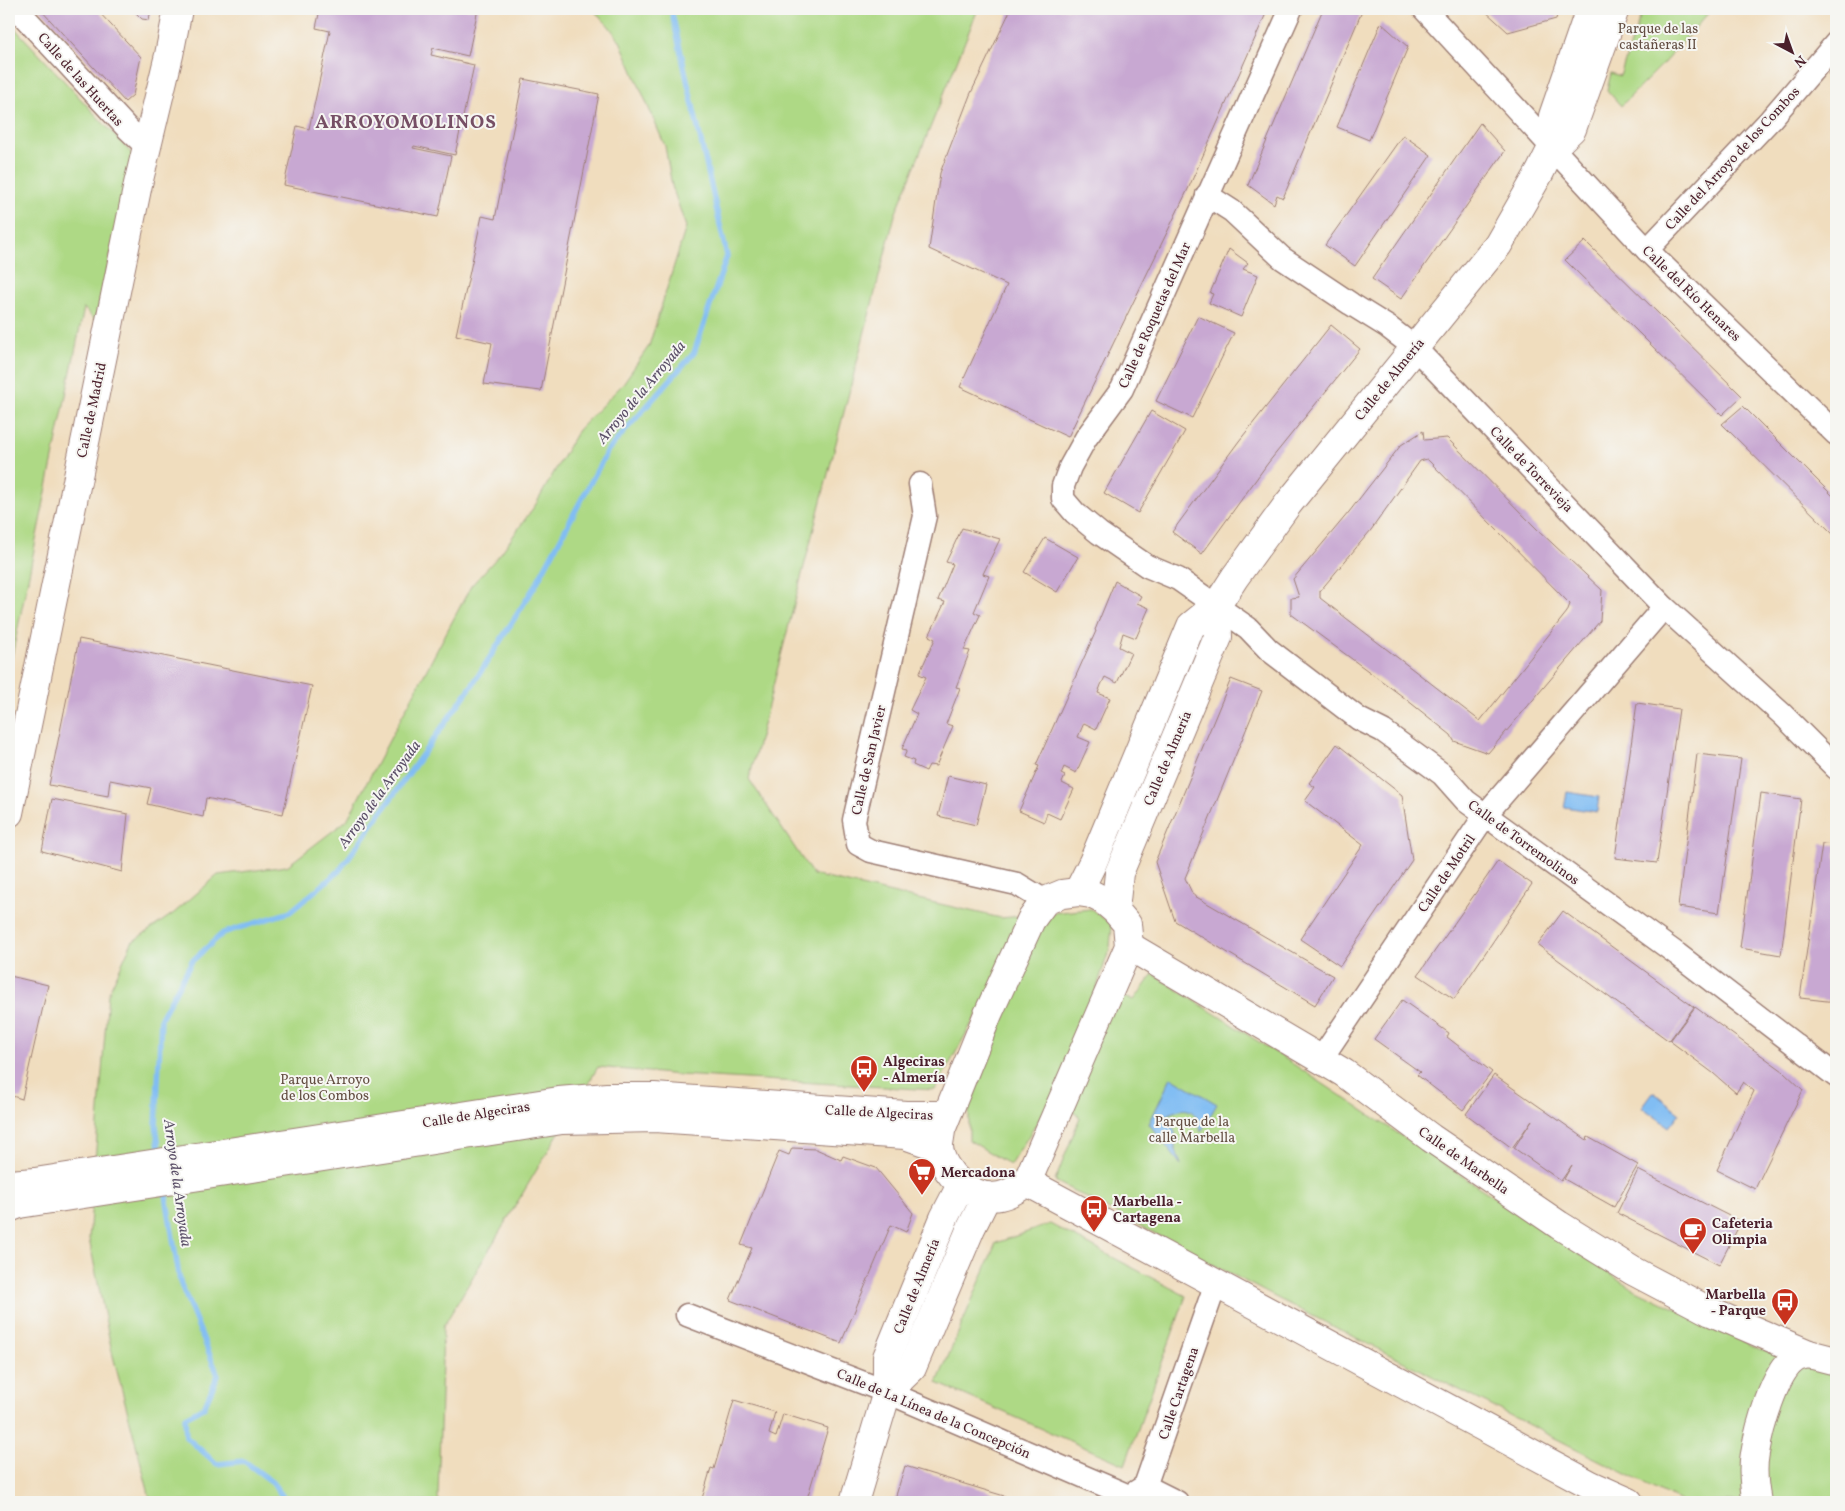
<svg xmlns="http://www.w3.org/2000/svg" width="1845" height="1511" font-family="Vollkorn,serif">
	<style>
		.green { fill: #aed985; stroke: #7c7c58 }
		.water { fill: #81bdf3; stroke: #666e8f }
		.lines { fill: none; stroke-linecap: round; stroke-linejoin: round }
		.stream { stroke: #81bdf3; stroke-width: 5.5 }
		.building { fill: #c8a8d2; fill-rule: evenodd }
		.street-casing { stroke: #9d7e74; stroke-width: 25 }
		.secondary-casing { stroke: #9d7e74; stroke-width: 30 }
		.street { stroke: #fff; stroke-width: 22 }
		.secondary { stroke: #fff; stroke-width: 28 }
		.labels { text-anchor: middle; stroke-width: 4; stroke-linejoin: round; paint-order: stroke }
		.park-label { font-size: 14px; fill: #634e42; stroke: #f6f6f2 }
		.street-label { font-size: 14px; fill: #4a1f2b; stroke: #f6f6f2 }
		.poi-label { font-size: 14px; font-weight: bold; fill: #4a1f2b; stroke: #f6f6f2; text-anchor: start }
		.water-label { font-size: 15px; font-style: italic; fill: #5a4e67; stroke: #f6f6f2 }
		.district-label { font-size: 19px; font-weight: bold; letter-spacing: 1px; fill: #764f65; stroke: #f6f6f2 }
	</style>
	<rect width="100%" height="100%" fill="#f6f6f2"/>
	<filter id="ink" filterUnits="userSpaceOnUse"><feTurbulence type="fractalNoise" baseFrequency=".02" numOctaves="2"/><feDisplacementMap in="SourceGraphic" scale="10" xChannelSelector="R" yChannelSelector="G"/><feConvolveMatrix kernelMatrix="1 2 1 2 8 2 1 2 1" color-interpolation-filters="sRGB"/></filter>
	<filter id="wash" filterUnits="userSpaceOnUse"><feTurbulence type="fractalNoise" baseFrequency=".0096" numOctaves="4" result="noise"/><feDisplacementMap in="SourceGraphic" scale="20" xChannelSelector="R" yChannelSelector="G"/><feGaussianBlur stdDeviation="1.12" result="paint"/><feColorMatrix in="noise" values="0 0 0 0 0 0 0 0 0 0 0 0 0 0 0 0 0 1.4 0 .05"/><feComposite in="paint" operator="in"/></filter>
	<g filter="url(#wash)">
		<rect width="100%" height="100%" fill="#f0ddbe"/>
		<g class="green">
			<path d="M592,9h386l-83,206 -146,564 64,96 188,43 90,-9 21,16 -2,22 -14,43 38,10 19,-26 131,84 346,229 134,64 72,17v134h-154l-409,-206 -218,-115 25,-64 -27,-19 -43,67 -41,-25v-33l31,-78 -23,-15 -42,76 -256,-15 -81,-8 -155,260 -5,171 2,4h-289l-39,-150 -23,-113 19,-245 24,-52 42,-29 44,-38 69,-9 60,-46 124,-234 30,-33 35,-49 42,-74 44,-45 27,-39 37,-119 -14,-41 -7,-40 -45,-105 -12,-16z"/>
			<path d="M1643,9h69l-51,57 -40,40 -14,-16 4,-17 9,3z"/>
			<path d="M9,22l125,134 -39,165 -11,-13 -75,363z"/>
			<path d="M1050,1224l136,72 -61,169 -188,-82 59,-140z"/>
		</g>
		<g class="water">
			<path d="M1567,792l32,5 -2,15 -33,-5z"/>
			<path d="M1171,1077l46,27 -16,28c-5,-27 -17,-27 -39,-14v4l10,5 3,5v15l6,18 -32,-41z"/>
			<path d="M1653,1092l27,21 -11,14 -27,-20z"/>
		</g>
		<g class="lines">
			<g class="stream">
				<path d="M160,1155l-4,-30 5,-107 31,-57 31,-28 67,-21 49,-41 134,-187 62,-98 73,-136 86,-97 33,-97 -56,-247"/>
				<path d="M165,1189l15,93 38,93 -14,32 -19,10 1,20 31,27 27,-3 27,20 16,21"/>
			</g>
		</g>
		<g id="blocks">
			<g class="building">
				<path d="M40,9h56l45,48 -8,38 -8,7z"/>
				<path d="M132,9h19l-2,11 -7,-1z"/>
				<path d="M320,9h158l-10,47 -35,-8 -2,7 43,10 -19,90 -41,-9 -1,2 38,8 -13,61 -154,-32 13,-59 12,3 21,-98 -14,-3z"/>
				<path d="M1011,9h257l-79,178 -121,250 -108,-50 47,-102 -78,-36 11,-76 30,-78z"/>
				<path d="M1323,9h40l-80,189 -6,-3 -3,9 -26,-19z"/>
				<path d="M1483,9h76l-3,10 -48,13z"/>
				<path d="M1381,23l27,24 -39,93 -32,-13z"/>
				<path d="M1836,65v15l-8,-6z"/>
				<path d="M523,79l76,15 -58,297 -57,-7 8,-41 -36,-8 26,-119 13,3z"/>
				<path d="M1480,123l25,28 -104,148 -29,-20z"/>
				<path d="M1403,135l28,20 -76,111 -30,-21z"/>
				<path d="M1585,241l157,155 -20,19 -157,-155z"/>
				<path d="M1229,249l19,14 -5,6 15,6 -17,42 -32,-14 4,-9 -3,-1z"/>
				<path d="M1198,316l36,17 -42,85 -36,-17z"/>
				<path d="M1331,325l29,24 -92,114 -66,91 -30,-22 67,-91z"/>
				<path d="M1743,406l93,93v38l-114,-113z"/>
				<path d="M1151,411l34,20 -47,82 -34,-20z"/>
				<path d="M1423,431l1,9 23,-2 90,91 65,61 -2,31 -112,132 -34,-12 -3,-6 -49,-39 -111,-82v-16l8,-1 -6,-18 56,-67 52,-67zM1427,459l143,145 -3,8 -87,109 -160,-123v-7l51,-61 49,-69z"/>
				<path d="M962,528l38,11 -17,35 6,2 -15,36 6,3 -16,35 6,1 -14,36 4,1 -14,36 7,2 -17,40 -7,-1 -3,6 -13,-6 1,-4 -10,-4 3,-7 -5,-1 15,-35 -7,-4 16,-33 -7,-3 16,-35 -6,-3 16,-34 -7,-2 15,-36 -7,-2z"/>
				<path d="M1045,538l33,19 -21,35 -33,-20z"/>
				<path d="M1115,581l26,15 -4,7 12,5 -13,30 -13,-5 -4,14 12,6 -14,30 -12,-6 -4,8 -3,8 12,5 -14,31 -12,-6 -6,14 12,5 -14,31 -12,-6 -3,7 4,2 -3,7 12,6 -14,30 -13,-6 -3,9 -25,-11 20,-45 -3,-1 60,-134 -1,-1z"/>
				<path d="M79,639l233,47 -29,128 -77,-16 -3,19 -56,-13 4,-16 -41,-8 -2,16 -59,-11z"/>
				<path d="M1231,679l31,12 -77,187 8,17 140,81 -18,29 -140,-84 -20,-59z"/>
				<path d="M1637,703l42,6 -22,154 -42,-5z"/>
				<path d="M1337,744l65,51 10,65 -72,106 -40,-27 63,-94 -58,-44 10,-14 -6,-4z"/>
				<path d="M1697,754l44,5 -22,154 -41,-6z"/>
				<path d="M948,776l38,9 -10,40 -38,-9z"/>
				<path d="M1761,793l40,6 -20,156 -41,-7z"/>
				<path d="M52,799l76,15 -6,58 -80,-21z"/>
				<path d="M1822,844l14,1v157l-36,-4z"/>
				<path d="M1498,861l34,23 -78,115 -36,-24z"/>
				<path d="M1563,911l131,96 -25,34 -131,-96z"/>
				<path d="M10,976l38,9 -26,114 -13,-4z"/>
				<path d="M1402,1000l47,33 -2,4 45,35 -29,38 -46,-35 3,-3 -46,-33z"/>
				<path d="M1695,1007l88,64 20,19 -48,99 -38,-19 37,-79 -11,-9 -7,11 -23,-20 -43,-32z"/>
				<path d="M1494,1075l93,65 1,-3 50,28 -24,42 -50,-28 8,-14 -11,16 -47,-33 18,-28 -20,28 -46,-34z"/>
				<path d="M792,1148l24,1 25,11 2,-4 33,12 37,45 -7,19 -15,-7 -50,118 -111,-43 22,-52 -11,-3 38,-94 10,4z"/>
				<path d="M1638,1170l103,52 -22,43 -102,-52z"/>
				<path d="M734,1400l41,12 -6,22 7,3 7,-23 45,14 -22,74h-105l10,-34 3,1z"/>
				<path d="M905,1466l119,36h-130z"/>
			</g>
		</g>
	</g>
	<g filter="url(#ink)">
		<use href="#blocks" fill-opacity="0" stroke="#9d7e74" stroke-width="1"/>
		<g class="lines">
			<defs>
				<g id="street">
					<path d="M17,9l111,120 19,18"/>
					<path d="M1291,9l-169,380 -36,49 -16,29 -7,19v13l12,14 24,20 48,33 31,13 70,49 21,22 90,69 24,12 59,43 24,27 211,153 159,122"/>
					<path d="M1424,9l223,241 189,184"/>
					<path d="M1207,195l25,16 50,47 69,46 37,23 26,20 250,260 119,108 53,53"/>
					<path d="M1647,250l123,-130 66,-77"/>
					<path d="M920,484l5,32 -71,304 4,24 13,7 146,33 28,17"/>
					<path d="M1321,1059l165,-245 178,-207"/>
					<path d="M687,1315l200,77 242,104 16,-10 32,16"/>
					<path d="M1138,1500l7,-14 71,-203"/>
				</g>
				<g id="secondary">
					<path d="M1552,148l1,-32 37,-107"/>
					<path d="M9,813l129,-629 31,-129 9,-46"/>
					<path d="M1078,892l15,-30 98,-236 26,-21 18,-28 53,-73 210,-259 42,-73 12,-24 20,-19 43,-120"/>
					<path d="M1078,892l13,2 12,6 12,10 12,14 2,22 -102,236c-8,6 -17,12 -27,14 -27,5 -60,-24 -61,-50 0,-6 2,-11 2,-16l47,-116 43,-94 14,-19 17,-7z"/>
					<path d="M1115,910l4,-37 99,-236 -1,-32"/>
					<path d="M1129,946l215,127 87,65 128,87 74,46 78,41 98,42 27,7"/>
					<path d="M1027,1182l564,303 38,17"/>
					<path d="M9,1184l26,-2 524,-81 48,-4h47l252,18h40"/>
					<path d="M9,1208l10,-4 543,-84 93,-2 105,7 145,10 34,12"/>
					<path d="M887,1392l25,-24 59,-140 16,-32"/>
					<path d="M854,1502l33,-110v-35l57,-139 17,-33"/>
					<path d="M1757,1502c-3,-15 -5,-33 -2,-49 4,-24 19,-80 39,-94 4,-3 11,-4 15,-5"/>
				</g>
			</defs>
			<use href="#street" class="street-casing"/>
			<use href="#secondary" class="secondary-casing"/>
			<use href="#street" class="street"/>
			<use href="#secondary" class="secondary"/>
		</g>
	</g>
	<defs>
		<symbol id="bus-pin" viewBox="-11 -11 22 30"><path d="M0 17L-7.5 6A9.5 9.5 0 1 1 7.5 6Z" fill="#c8321e" stroke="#f6f6f2"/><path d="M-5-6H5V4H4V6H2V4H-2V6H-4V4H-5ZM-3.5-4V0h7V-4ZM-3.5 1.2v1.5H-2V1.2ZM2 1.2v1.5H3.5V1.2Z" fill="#fff"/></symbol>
		<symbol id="supermarket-pin" viewBox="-11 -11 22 30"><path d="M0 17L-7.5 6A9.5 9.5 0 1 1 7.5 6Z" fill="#c8321e" stroke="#f6f6f2"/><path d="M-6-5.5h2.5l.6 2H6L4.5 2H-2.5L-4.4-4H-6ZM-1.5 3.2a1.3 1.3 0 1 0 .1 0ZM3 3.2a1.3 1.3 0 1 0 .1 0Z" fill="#fff"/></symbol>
		<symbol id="cafe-pin" viewBox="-11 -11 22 30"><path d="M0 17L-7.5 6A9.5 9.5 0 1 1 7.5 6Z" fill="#c8321e" stroke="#f6f6f2"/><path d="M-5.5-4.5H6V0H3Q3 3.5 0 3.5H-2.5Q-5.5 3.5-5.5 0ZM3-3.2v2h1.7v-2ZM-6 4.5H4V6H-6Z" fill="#fff"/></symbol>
	</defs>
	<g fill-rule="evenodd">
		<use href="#bus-pin" x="848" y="1053" width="32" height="43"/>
		<use href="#supermarket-pin" x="906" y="1156" width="32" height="43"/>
		<use href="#bus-pin" x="1078" y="1193" width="32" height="43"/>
		<use href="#cafe-pin" x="1677" y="1215" width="32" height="43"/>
		<use href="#bus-pin" x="1769" y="1286" width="32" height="43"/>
	</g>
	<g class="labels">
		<g class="park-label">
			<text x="1658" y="33">Parque de las<tspan x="1658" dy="16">castañeras II</tspan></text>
			<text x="325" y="1084">Parque Arroyo<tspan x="325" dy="16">de los Combos</tspan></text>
			<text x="1192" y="1126">Parque de la<tspan x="1192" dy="16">calle Marbella</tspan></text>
		</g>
		<g class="street-label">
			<text transform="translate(81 79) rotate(48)" y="5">Calle de las Huertas</text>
			<text transform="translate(1732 158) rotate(-47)" y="5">Calle del Arroyo de los Combos</text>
			<text transform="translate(1692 293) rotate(44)" y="5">Calle del Río Henares</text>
			<text transform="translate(1154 315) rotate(-66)" y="5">Calle de Roquetas del Mar</text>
			<text transform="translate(1389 379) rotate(-51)" y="5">Calle de Almería</text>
			<text transform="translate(91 410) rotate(-78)" y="5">Calle de Madrid</text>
			<text transform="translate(1532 469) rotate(46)" y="5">Calle de Torrevieja</text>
			<text transform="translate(1167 758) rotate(-67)" y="5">Calle de Almería</text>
			<text transform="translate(868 760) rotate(-77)" y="5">Calle de San Javier</text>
			<text transform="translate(1524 842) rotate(36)" y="5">Calle de Torremolinos</text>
			<text transform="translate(1446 873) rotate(-56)" y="5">Calle de Motril</text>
			<text transform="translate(879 1112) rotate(3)" y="5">Calle de Algeciras</text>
			<text transform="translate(476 1114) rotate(-9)" y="5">Calle de Algeciras</text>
			<text transform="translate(1464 1160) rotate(35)" y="5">Calle de Marbella</text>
			<text transform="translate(916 1286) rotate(-68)" y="5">Calle de Almería</text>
			<text transform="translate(1178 1393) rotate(-71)" y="5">Calle Cartagena</text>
			<text transform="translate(934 1413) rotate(23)" y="5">Calle de La Línea de la Concepción</text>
		</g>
		<g class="poi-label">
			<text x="883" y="1066">Algeciras<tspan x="883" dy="16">- Almería</tspan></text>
			<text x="941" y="1177">Mercadona</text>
			<text x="1113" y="1206">Marbella -<tspan x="1113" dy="16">Cartagena</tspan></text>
			<text x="1712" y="1228">Cafeteria<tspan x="1712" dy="16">Olimpia</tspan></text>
			<text x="1766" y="1299" text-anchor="end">Marbella<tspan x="1766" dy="16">- Parque</tspan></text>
		</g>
		<g class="water-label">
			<text transform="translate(641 392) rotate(-50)" y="5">Arroyo de la Arroyada</text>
			<text transform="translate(379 794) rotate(-54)" y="5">Arroyo de la Arroyada</text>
			<text transform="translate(178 1183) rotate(82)" y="5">Arroyo de la Arroyada</text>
		</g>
		<g class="district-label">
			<text x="406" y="128">ARROYOMOLINOS</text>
		</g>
	</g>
	<rect width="1845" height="1511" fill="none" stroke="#f6f6f2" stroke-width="30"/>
	<g transform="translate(1792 52) rotate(139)" stroke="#f6f6f2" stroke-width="4" paint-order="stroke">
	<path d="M0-4L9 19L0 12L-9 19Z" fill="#4a1f2b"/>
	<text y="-8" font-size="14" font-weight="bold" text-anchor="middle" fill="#4a1f2b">N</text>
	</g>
</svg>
